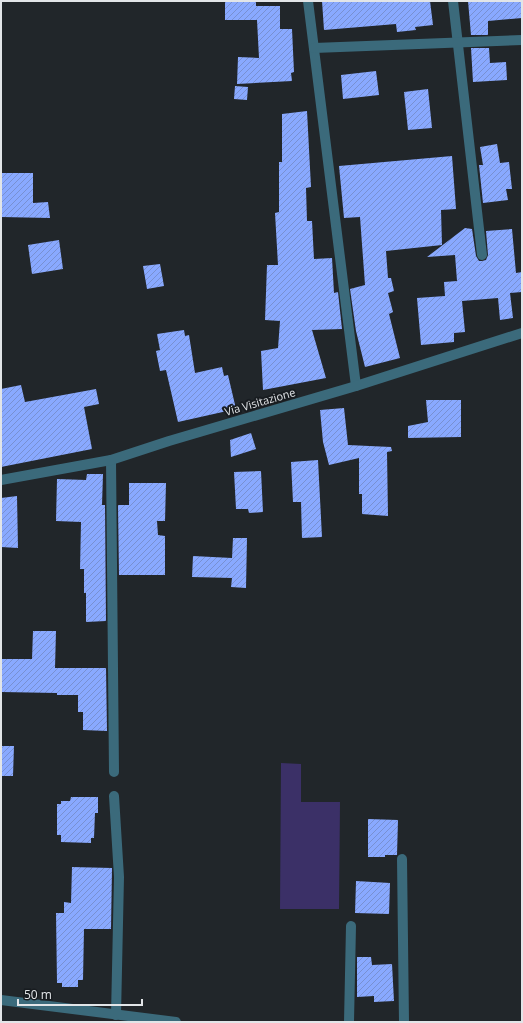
<svg xmlns="http://www.w3.org/2000/svg" width="523" height="1023" font-family="'Open Sans',sans-serif">
	<style>
		.green { fill: #3b3067 }
		.building { fill: url(#building-hatch) }
		.lines { fill: none; stroke-linecap: round; stroke-linejoin: round }
		.minor { stroke: #3b6a7b; stroke-width: 10 }
		.labels { text-anchor: middle; stroke-width: 4; stroke-linejoin: round; paint-order: stroke }
		.street-label { font-size: 11px; fill: #e2e5e8; stroke: #181c20 }
	</style>
	<defs>
		<pattern id="building-hatch" width="6" height="6" patternUnits="userSpaceOnUse"><rect width="6" height="6" fill="#89a9ff"/><path d="M-1 1l2-2M0 6l6-6M5 7l2-2" fill="none" stroke="#7890d1"/></pattern>
	</defs>
	<rect width="100%" height="100%" fill="#21262a"/>
	<path class="green" d="M281,763l20,1v38h39l-1,107h-59z"/>
	<g class="building">
		<path d="M225,1h31v5h24v23h12l2,43 -3,1 1,8 -55,3 1,-27 21,1 -2,-38h-32z"/>
		<path d="M322,1h108l3,24 -18,2 1,3 -19,2 -1,-8 -72,6z"/>
		<path d="M468,1h54v17l-34,3v14h-17z"/>
		<path d="M471,48h18l1,15 16,-1 1,18 -34,2z"/>
		<path d="M376,71l3,24 -36,4 -2,-24z"/>
		<path d="M235,86l13,1 -1,13 -13,-1z"/>
		<path d="M428,89l4,39 -24,2 -4,-38z"/>
		<path d="M307,111l4,76 -5,1 1,33h5l2,38 18,-1 2,35 4,-1 4,37 -30,1 14,48 -63,12 -2,-39 17,-3 2,-27 -15,-1 2,-55h11l-3,-52 4,-1v-50h3v-48z"/>
		<path d="M497,144l3,19 9,-1 3,27h-6l2,11 -25,3 -4,-38h4l-3,-18z"/>
		<path d="M452,156l4,53 -15,1 1,35 -56,6 2,27h3l3,13 -6,2 5,19 -4,2 11,44 -35,9 -9,-36 -6,-42 15,-4 -5,-68 -16,1 -5,-52z"/>
		<path d="M2,173h31v30l15,-1 2,16 -49,-1z"/>
		<path d="M465,228l7,1 4,27 3,5h3l4,-1 2,-5 -2,-24 26,-2 4,44 6,-1v20l-12,1 3,25 -13,2 -2,-22 -36,3 3,31 -11,1v9l-33,3 -4,-47 28,-2 -1,-14 13,-1 -2,-26 -28,2z"/>
		<path d="M59,240l4,29 -31,5 -4,-29z"/>
		<path d="M160,264l4,22 -17,3 -4,-23z"/>
		<path d="M184,330l1,6 4,-1 6,38 27,-6 2,9 4,-1 8,34 -58,13 -12,-52 -6,1 -4,-20 4,-1 -3,-16z"/>
		<path d="M21,385l4,17 71,-13 3,15 -15,3 8,42 -91,18v-78z"/>
		<path d="M426,400h35v37l-53,1v-12l20,-4z"/>
		<path d="M344,408l4,37 43,2 1,4 -5,1 1,64 -26,-2v-20h-3v-36l-30,7 -6,-23 -3,-32z"/>
		<path d="M251,433l5,16 -25,8 -1,-17z"/>
		<path d="M318,460l4,77 -20,1 -1,-36h-8l-2,-40z"/>
		<path d="M261,471l2,41 -14,1 -1,-4h-12l-2,-37z"/>
		<path d="M87,474h16l-1,31h3l1,116 -20,1v-29h-2v-24h-4l1,-47 -25,-1 1,-42 29,1z"/>
		<path d="M129,483h37l-1,38h-8l1,14 7,1v39h-46l-1,-70h11z"/>
		<path d="M17,496l1,52 -17,-1v-49z"/>
		<path d="M233,538h14l-1,50 -15,-1 1,-9 -40,-1 1,-21 39,2z"/>
		<path d="M33,631h23l-1,37h51l1,63 -24,-1v-18h-5v-17h-21v-2l-56,-1v-33h31z"/>
		<path d="M1,746h13l-1,30h-12z"/>
		<path d="M71,797h27v16h-3l-1,25h-3v5l-30,-1v-7h-4v-31h4v-3h9z"/>
		<path d="M368,819l30,1 -1,35h-12v2h-17z"/>
		<path d="M72,867l40,1 -1,61h-27l-1,51h-5v7h-16v-4h-5l-1,-70h8v-11l7,1z"/>
		<path d="M356,881l34,2 -1,31 -34,-1z"/>
		<path d="M357,957h14l1,8 20,-1 2,37 -20,1v-6l-17,1z"/>
	</g>
	<g class="lines">
		<g class="minor">
			<path d="M308,1l48,385"/>
			<path d="M453,1l29,254"/>
			<path d="M314,48l208,-8"/>
			<path d="M111,460l3,312"/>
			<path d="M1,480l110,-20 58,-19 187,-55 166,-53"/>
			<path d="M114,796l5,81 -3,138"/>
			<path d="M402,859l2,163"/>
			<path d="M1,1000l175,22"/>
			<path d="M349,1022l2,-96"/>
		</g>
	</g>
	<g class="labels">
		<g class="street-label">
			<text transform="translate(260 402) rotate(-16)" y="4">Via Visitazione</text>
		</g>
	</g>
	<rect width="523" height="1023" fill="none" stroke="#e2e5e8" stroke-width="4"/>
	<path d="M18 999v6h124v-6" fill="none" stroke="#e2e5e8" stroke-width="2"/>
	<text x="24" y="999" font-size="12" fill="#e2e5e8" stroke="#181c20" stroke-width="3" paint-order="stroke">50 m</text>
</svg>
